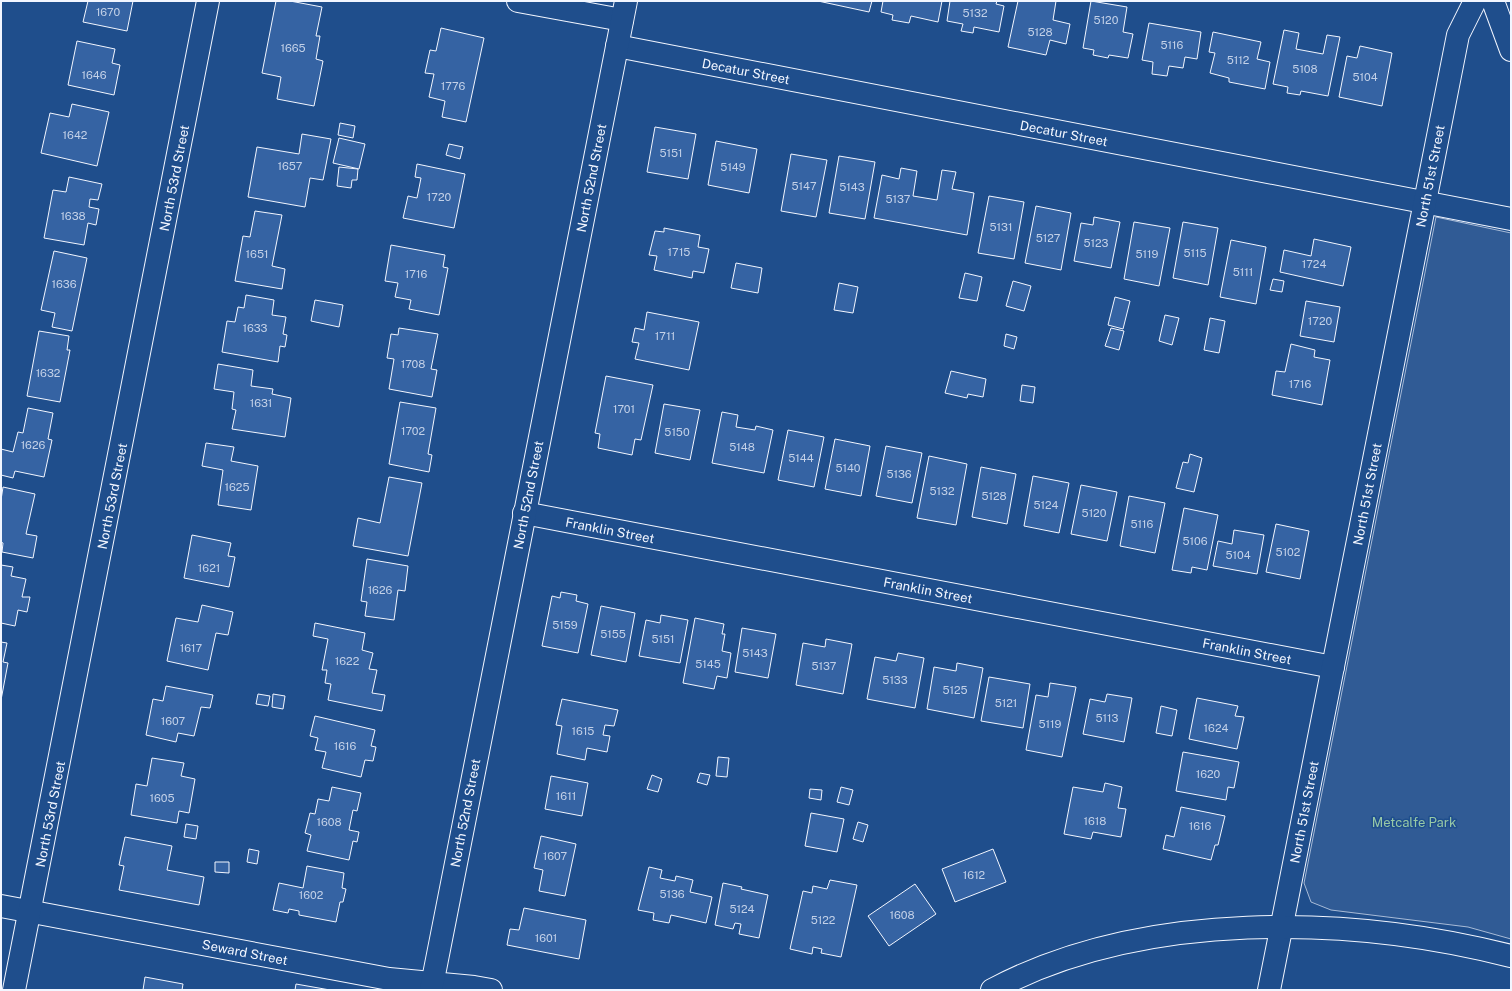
<svg xmlns="http://www.w3.org/2000/svg" width="1512" height="991" font-family="'Public Sans',sans-serif">
	<style>
		.green { fill: #305b95; stroke: #a8bbd7 }
		.building { fill: #3563a3; stroke: #f2f6ff }
		.lines { fill: none; stroke-linecap: round; stroke-linejoin: round }
		.minor-casing { stroke: #f2f6ff; stroke-width: 24 }
		.tertiary-casing { stroke: #f2f6ff; stroke-width: 24 }
		.secondary-casing { stroke: #f2f6ff; stroke-width: 24 }
		.minor { stroke: #1f4e8c; stroke-width: 22 }
		.tertiary { stroke: #1f4e8c; stroke-width: 22 }
		.secondary { stroke: #1f4e8c; stroke-width: 22 }
		.labels { text-anchor: middle; stroke-width: 3; stroke-linejoin: round; paint-order: stroke }
		.number-label { font-size: 11px; fill: #c3d1e8 }
		.street-label { font-size: 13px; fill: #f2f6ff; stroke: #1f4e8c }
		.park-label { font-size: 13px; fill: #97c8a6; stroke: #1f4e8c }
	</style>
	<rect width="100%" height="100%" fill="#1f4e8c"/>
	<path class="green" d="M1436,217l75,16v706l-43,-12 -137,-17 -20,-8 -7,-19z"/>
	<g class="building">
		<path d="M88,1h45l-6,30 -44,-9z"/>
		<path d="M276,1h14l32,6 -6,29h4l-4,23 7,2 -9,45 -37,-7 4,-22 -19,-4z"/>
		<path d="M818,1h54l-3,11z"/>
		<path d="M883,1h59l-4,21 -27,-6 -2,7 -17,-3 1,-5 -12,-3z"/>
		<path d="M950,1h47l-1,3 8,2 -5,26 -25,-5 -1,6 -12,-2 2,-7 -16,-3z"/>
		<path d="M1018,1h38l-3,19 17,4 -4,20 -16,-4 -4,15 -38,-8z"/>
		<path d="M1091,1l36,6 -4,25 10,2 -5,24 -19,-3 -1,3 -15,-3 1,-5 -11,-2z"/>
		<path d="M1149,23l52,9 -4,27 -12,-2 -2,11 -14,-2 -2,10 -15,-2 1,-12 -11,-2z"/>
		<path d="M441,28l43,10 -18,84 -24,-5 3,-16 -16,-4 5,-23 -9,-1 5,-23 6,1z"/>
		<path d="M1284,30l15,3 -3,16 27,5 4,-19 13,2 -12,59 -27,-5 -1,4 -13,-2 1,-6 -15,-3z"/>
		<path d="M1213,32l48,10 -4,17 13,3 -5,27 -36,-7v-4l-19,-5 5,-20 -6,-1z"/>
		<path d="M77,41l38,8 -3,14 8,2 -6,30 -46,-10z"/>
		<path d="M1360,46l32,7 -10,53 -43,-9 8,-41 10,2z"/>
		<path d="M72,104l37,8 -12,54 -56,-13 9,-40 19,4z"/>
		<path d="M340,123l15,3 -2,12 -15,-3z"/>
		<path d="M655,127l41,7 -8,45 -41,-7z"/>
		<path d="M302,134l29,5 -8,41 -13,-2 -5,29 -57,-10 9,-50 42,7z"/>
		<path d="M339,138l26,6 -6,25 -26,-6z"/>
		<path d="M716,141l41,8 -8,44 -41,-8z"/>
		<path d="M449,144l14,3 -3,12 -14,-4z"/>
		<path d="M791,154l36,6 -11,57 -35,-6z"/>
		<path d="M839,156l36,6 -10,57 -36,-6z"/>
		<path d="M417,164l48,10 -11,54 -51,-10 5,-22 9,2 4,-20 -6,-1z"/>
		<path d="M339,167l19,2 -1,11h-5l-1,8 -14,-2z"/>
		<path d="M901,168l16,3 -4,25 24,4 5,-30 14,2 -4,17 22,4 -7,42 -93,-17 8,-43 17,4z"/>
		<path d="M69,177l33,7 -4,16 -8,-1 -1,8 10,2 -3,16 -8,-2 -4,22 -40,-7 9,-48 13,2z"/>
		<path d="M989,196l35,6 -10,57 -36,-6z"/>
		<path d="M1036,206l35,7 -10,57 -36,-7z"/>
		<path d="M255,211l27,4 -10,51 13,3 -3,20 -47,-8 8,-45 7,1z"/>
		<path d="M1094,217l26,5 -9,46 -37,-7 7,-38 12,2z"/>
		<path d="M1134,222l36,6 -11,58 -35,-7z"/>
		<path d="M1183,222l35,6 -10,57 -35,-7z"/>
		<path d="M664,228l36,7 -2,12 11,2 -5,24 -11,-2 -1,7 -38,-8 3,-14 -8,-1 6,-24 9,1z"/>
		<path d="M1314,239l37,8 -8,39 -63,-14 4,-22 27,6z"/>
		<path d="M1231,240l35,7 -10,57 -36,-7z"/>
		<path d="M391,245l54,10 -2,12 5,1 -9,47 -30,-6 2,-9 -16,-3 3,-14 -13,-2z"/>
		<path d="M54,251l33,7 -15,73 -20,-4 3,-14 -14,-3z"/>
		<path d="M736,263l26,5 -4,25 -27,-5z"/>
		<path d="M965,273l17,4 -5,24 -18,-3z"/>
		<path d="M1273,279l11,2 -2,11 -12,-2z"/>
		<path d="M1013,281l18,5 -7,25 -18,-5z"/>
		<path d="M839,283l19,4 -5,26 -19,-3z"/>
		<path d="M246,295l28,5 -2,15 14,2 -3,17 4,1 -2,12 -5,-1 -2,16 -56,-10 5,-31 8,1 3,-15 6,1z"/>
		<path d="M1115,297l15,4 -7,28 -15,-4z"/>
		<path d="M315,300l28,5 -4,22 -28,-6z"/>
		<path d="M1306,301l34,6 -6,35 -34,-6z"/>
		<path d="M647,312l52,10 -10,48 -54,-11 4,-16 -7,-1 3,-14 9,2z"/>
		<path d="M1165,315l14,3 -7,27 -13,-4z"/>
		<path d="M1210,318l15,3 -6,32 -15,-3z"/>
		<path d="M399,328l39,6 -7,35 6,1 -5,27 -43,-8 5,-30 -7,-1 4,-24 7,1z"/>
		<path d="M1111,328l13,3 -5,19 -14,-4z"/>
		<path d="M39,331l30,5 -2,14h3l-10,52 -33,-6z"/>
		<path d="M1006,334l11,3 -3,12 -10,-3z"/>
		<path d="M1291,344l24,6 -1,7 16,3 -8,45 -50,-10 4,-24 9,1z"/>
		<path d="M218,364l35,6 -2,16 22,3 -1,5 19,4 -6,39 -53,-8 4,-19 -4,-1 2,-17 -20,-3z"/>
		<path d="M951,371l35,8 -3,18 -15,-3 -1,4 -22,-5z"/>
		<path d="M606,376l47,9 -12,55 -6,-1 -3,16 -34,-7 2,-14 -5,-1z"/>
		<path d="M1022,385l13,2 -2,16 -13,-2z"/>
		<path d="M400,402l36,6 -8,46 4,1 -3,17 -40,-8z"/>
		<path d="M664,404l36,6 -10,50 -35,-7z"/>
		<path d="M28,408l25,5 -5,26 4,1 -8,37 -29,-6 -2,7 -12,-3v-26l12,3 5,-20 5,1z"/>
		<path d="M722,412l16,3 -2,12 19,3 1,-4 17,4 -9,43 -52,-10z"/>
		<path d="M788,430l36,7 -10,50 -36,-7z"/>
		<path d="M835,439l35,7 -9,50 -36,-7z"/>
		<path d="M206,443l28,4 -3,14 27,5 -7,44 -33,-5 5,-35 -21,-4z"/>
		<path d="M886,446l36,7 -10,50 -36,-7z"/>
		<path d="M1190,454l12,4 -8,34 -18,-4 7,-26 5,1z"/>
		<path d="M929,456l38,8 -11,61 -39,-7z"/>
		<path d="M981,467l35,7 -9,50 -35,-7z"/>
		<path d="M1033,476l36,7 -10,50 -35,-7z"/>
		<path d="M389,477l33,6 -14,73 -55,-10 5,-28 22,5z"/>
		<path d="M1081,485l36,7 -10,49 -36,-7z"/>
		<path d="M3,487l32,7 -9,40 11,2 -4,22 -31,-6 1,-9 -2,-1v-42z"/>
		<path d="M1129,496l36,7 -10,50 -35,-7z"/>
		<path d="M1184,508l34,7 -11,55 -15,-3 -1,6 -19,-3z"/>
		<path d="M1276,524l33,7 -9,48 -34,-7z"/>
		<path d="M1234,530l30,5 -7,39 -44,-8 5,-25 14,3z"/>
		<path d="M192,535l39,8 -3,13 7,1 -6,30 -45,-9z"/>
		<path d="M367,559l41,7 -3,25 -7,-1 -4,30 -29,-4 2,-14 -6,-1z"/>
		<path d="M1,565l12,2 -2,9 15,3 -4,18h8l-3,15 -9,-2 -3,16 -14,-3z"/>
		<path d="M561,592l16,3 -1,6 12,3 -10,49 -36,-7 10,-50 8,2z"/>
		<path d="M202,605l31,7 -5,23 -12,-2 -8,37 -41,-9 9,-43 22,4z"/>
		<path d="M601,606l34,7 -9,49 -35,-7z"/>
		<path d="M661,615l27,5 -8,43 -41,-7 7,-36 14,3z"/>
		<path d="M695,618l29,6 -2,10h3l-3,17 9,2 -4,25 -10,-2 -3,13 -31,-6z"/>
		<path d="M315,623l50,10 -3,17 11,3 -4,16 8,1 -5,23 13,2 -3,16 -54,-11 3,-16 -6,-1 2,-13h-5l6,-31 -15,-3z"/>
		<path d="M742,628l34,6 -8,44 -33,-6z"/>
		<path d="M826,639l26,5 -9,50 -47,-9 7,-42 22,4z"/>
		<path d="M1,642l6,1 -4,19 5,1 -7,37z"/>
		<path d="M898,653l26,5 -9,50 -48,-9 8,-42 21,4z"/>
		<path d="M957,663l26,5 -9,50 -47,-9 7,-42 22,4z"/>
		<path d="M989,677l41,7 -7,44 -42,-7z"/>
		<path d="M1050,683l26,4 -14,70 -36,-7 10,-55 12,2z"/>
		<path d="M166,686l47,9 -3,13 -9,-1 -7,29 -16,-3 -2,9 -30,-7 7,-36 10,2z"/>
		<path d="M258,694l12,2 -2,10 -12,-2z"/>
		<path d="M273,694l12,2 -2,13 -11,-2z"/>
		<path d="M1107,694l25,4 -8,44 -41,-8 7,-35 15,3z"/>
		<path d="M1197,698l41,8 -3,10 9,1 -7,32 -48,-10z"/>
		<path d="M562,699l56,11 -4,16 -9,-1 -2,10 7,1 -3,16 -20,-4 -2,12 -28,-6 5,-28 -6,-1z"/>
		<path d="M1161,706l16,4 -5,26 -16,-3z"/>
		<path d="M315,716l60,14 -4,16 5,1 -3,14 -8,-1 -4,17 -39,-9 4,-16 -11,-2 3,-12 -8,-2z"/>
		<path d="M1183,752l56,10 -5,26 -6,-1 -2,13 -50,-9z"/>
		<path d="M718,757l11,1 -2,19 -11,-1z"/>
		<path d="M152,758l32,5 -3,13 14,3 -6,34 -10,-2 -2,12 -46,-8 5,-31 11,2z"/>
		<path d="M700,773l10,2 -3,10 -10,-3z"/>
		<path d="M652,775l10,4 -4,13 -11,-3z"/>
		<path d="M551,776l37,7 -6,33 -37,-7z"/>
		<path d="M1105,783l17,4 -4,21 8,1 -5,28 -28,-5 -2,7 -27,-5 9,-47 30,5z"/>
		<path d="M332,787l29,6 -4,18 -4,-1 -4,20 10,2 -2,10 -4,-1 -4,19 -42,-9 4,-16 -6,-2 5,-20 5,1 3,-15 11,2z"/>
		<path d="M841,787l12,3 -4,15 -12,-3z"/>
		<path d="M810,789l12,1 -1,10 -12,-2z"/>
		<path d="M1181,807l44,9 -7,29h-3l-4,15 -48,-11 3,-14 8,2z"/>
		<path d="M811,813l33,6 -7,33 -32,-6z"/>
		<path d="M858,822l10,3 -5,17 -10,-3z"/>
		<path d="M186,824l12,2 -2,13 -12,-2z"/>
		<path d="M541,836l35,8 -11,52 -26,-5 4,-21 -9,-2z"/>
		<path d="M125,837l47,9 -5,24 37,7 -5,28 -80,-15 5,-24 -5,-1z"/>
		<path d="M249,849l10,2 -2,13 -10,-2z"/>
		<path d="M993,849l13,33 -51,20 -13,-33z"/>
		<path d="M215,862h14v11l-14,-1z"/>
		<path d="M307,866l37,7 -2,15 4,1 -3,13h-3l-4,20 -37,-7v-4l-10,-2 -1,4 -15,-3 6,-27 24,5z"/>
		<path d="M649,867l13,3 -2,8 15,3 1,-5 17,4 -3,12 22,5 -6,26 -35,-8 -2,8 -16,-3 1,-7 -16,-3z"/>
		<path d="M830,880l27,5 -16,72 -20,-4 1,-4 -9,-2 -1,7 -22,-5 13,-58 9,2 1,-7 14,3z"/>
		<path d="M723,883l19,4 -1,2 27,6 -9,43 -20,-4 2,-10 -6,-1 -2,6 -18,-4z"/>
		<path d="M915,884l21,30 -47,32 -21,-30z"/>
		<path d="M524,908l62,12 -7,39 -72,-14 3,-16 9,1z"/>
		<path d="M145,977l38,7 -1,6h-39z"/>
		<path d="M296,984l34,6h-35z"/>
	</g>
	<g class="lines">
		<defs>
			<g id="minor">
				<path d="M518,1l104,19"/>
				<path d="M617,46l894,173"/>
				<path d="M524,513l809,154"/>
				<path d="M1,906l388,73 85,8 17,3"/>
				<path d="M14,990l194,-989"/>
				<path d="M1269,990l189,-955 17,-34"/>
			</g>
			<g id="tertiary">
				<path d="M431,990l195,-989"/>
				<path d="M992,990c150,-80 358,-75 519,-34"/>
			</g>
			<path id="secondary" d="M1493,1l18,49"/>
		</defs>
		<use href="#minor" class="minor-casing"/>
		<use href="#tertiary" class="tertiary-casing"/>
		<use href="#secondary" class="secondary-casing"/>
		<use href="#minor" class="minor"/>
		<use href="#tertiary" class="tertiary"/>
		<use href="#secondary" class="secondary"/>
	</g>
	<g class="labels">
		<g class="number-label">
			<text x="108" y="16">1670</text>
			<text x="975" y="17">5132</text>
			<text x="1106" y="24">5120</text>
			<text x="1040" y="36">5128</text>
			<text x="1172" y="49">5116</text>
			<text x="293" y="52">1665</text>
			<text x="1238" y="64">5112</text>
			<text x="1305" y="73">5108</text>
			<text x="94" y="79">1646</text>
			<text x="1365" y="81">5104</text>
			<text x="453" y="90">1776</text>
			<text x="75" y="139">1642</text>
			<text x="671" y="157">5151</text>
			<text x="290" y="170">1657</text>
			<text x="733" y="171">5149</text>
			<text x="804" y="190">5147</text>
			<text x="852" y="191">5143</text>
			<text x="439" y="201">1720</text>
			<text x="898" y="203">5137</text>
			<text x="73" y="220">1638</text>
			<text x="1001" y="231">5131</text>
			<text x="1048" y="242">5127</text>
			<text x="1096" y="247">5123</text>
			<text x="679" y="256">1715</text>
			<text x="1195" y="257">5115</text>
			<text x="257" y="258">1651</text>
			<text x="1147" y="258">5119</text>
			<text x="1314" y="268">1724</text>
			<text x="1243" y="276">5111</text>
			<text x="416" y="278">1716</text>
			<text x="64" y="288">1636</text>
			<text x="1320" y="325">1720</text>
			<text x="255" y="332">1633</text>
			<text x="665" y="340">1711</text>
			<text x="413" y="368">1708</text>
			<text x="48" y="377">1632</text>
			<text x="1300" y="388">1716</text>
			<text x="261" y="407">1631</text>
			<text x="624" y="413">1701</text>
			<text x="413" y="435">1702</text>
			<text x="677" y="436">5150</text>
			<text x="33" y="449">1626</text>
			<text x="742" y="451">5148</text>
			<text x="801" y="462">5144</text>
			<text x="848" y="472">5140</text>
			<text x="899" y="478">5136</text>
			<text x="237" y="491">1625</text>
			<text x="942" y="495">5132</text>
			<text x="994" y="500">5128</text>
			<text x="1046" y="509">5124</text>
			<text x="1094" y="517">5120</text>
			<text x="1142" y="528">5116</text>
			<text x="1195" y="545">5106</text>
			<text x="1288" y="556">5102</text>
			<text x="1238" y="559">5104</text>
			<text x="209" y="572">1621</text>
			<text x="380" y="594">1626</text>
			<text x="565" y="629">5159</text>
			<text x="613" y="638">5155</text>
			<text x="663" y="643">5151</text>
			<text x="191" y="652">1617</text>
			<text x="755" y="657">5143</text>
			<text x="347" y="665">1622</text>
			<text x="708" y="668">5145</text>
			<text x="824" y="670">5137</text>
			<text x="895" y="684">5133</text>
			<text x="955" y="694">5125</text>
			<text x="1006" y="707">5121</text>
			<text x="1107" y="722">5113</text>
			<text x="173" y="725">1607</text>
			<text x="1050" y="728">5119</text>
			<text x="1216" y="732">1624</text>
			<text x="583" y="735">1615</text>
			<text x="345" y="750">1616</text>
			<text x="1208" y="778">1620</text>
			<text x="566" y="800">1611</text>
			<text x="162" y="802">1605</text>
			<text x="1095" y="825">1618</text>
			<text x="329" y="826">1608</text>
			<text x="1200" y="830">1616</text>
			<text x="555" y="860">1607</text>
			<text x="974" y="879">1612</text>
			<text x="672" y="898">5136</text>
			<text x="311" y="899">1602</text>
			<text x="742" y="913">5124</text>
			<text x="902" y="919">1608</text>
			<text x="823" y="924">5122</text>
			<text x="546" y="942">1601</text>
		</g>
		<g class="street-label">
			<text transform="translate(746 71) rotate(11)" y="5">Decatur Street</text>
			<text transform="translate(1064 133) rotate(11)" y="5">Decatur Street</text>
			<text transform="translate(1430 176) rotate(-79)" y="5">North 51st Street</text>
			<text transform="translate(174 178) rotate(-79)" y="5">North 53rd Street</text>
			<text transform="translate(591 178) rotate(-79)" y="5">North 52nd Street</text>
			<text transform="translate(1367 494) rotate(-79)" y="5">North 51st Street</text>
			<text transform="translate(528 495) rotate(-79)" y="5">North 52nd Street</text>
			<text transform="translate(112 496) rotate(-79)" y="5">North 53rd Street</text>
			<text transform="translate(610 530) rotate(11)" y="5">Franklin Street</text>
			<text transform="translate(928 590) rotate(11)" y="5">Franklin Street</text>
			<text transform="translate(1247 651) rotate(11)" y="5">Franklin Street</text>
			<text transform="translate(1304 812) rotate(-79)" y="5">North 51st Street</text>
			<text transform="translate(465 813) rotate(-79)" y="5">North 52nd Street</text>
			<text transform="translate(50 814) rotate(-79)" y="5">North 53rd Street</text>
			<text transform="translate(245 952) rotate(11)" y="5">Seward Street</text>
		</g>
		<g class="park-label">
			<text x="1414" y="827">Metcalfe Park</text>
		</g>
	</g>
	<rect width="1512" height="991" fill="none" stroke="#f2f6ff" stroke-width="4"/>
</svg>
